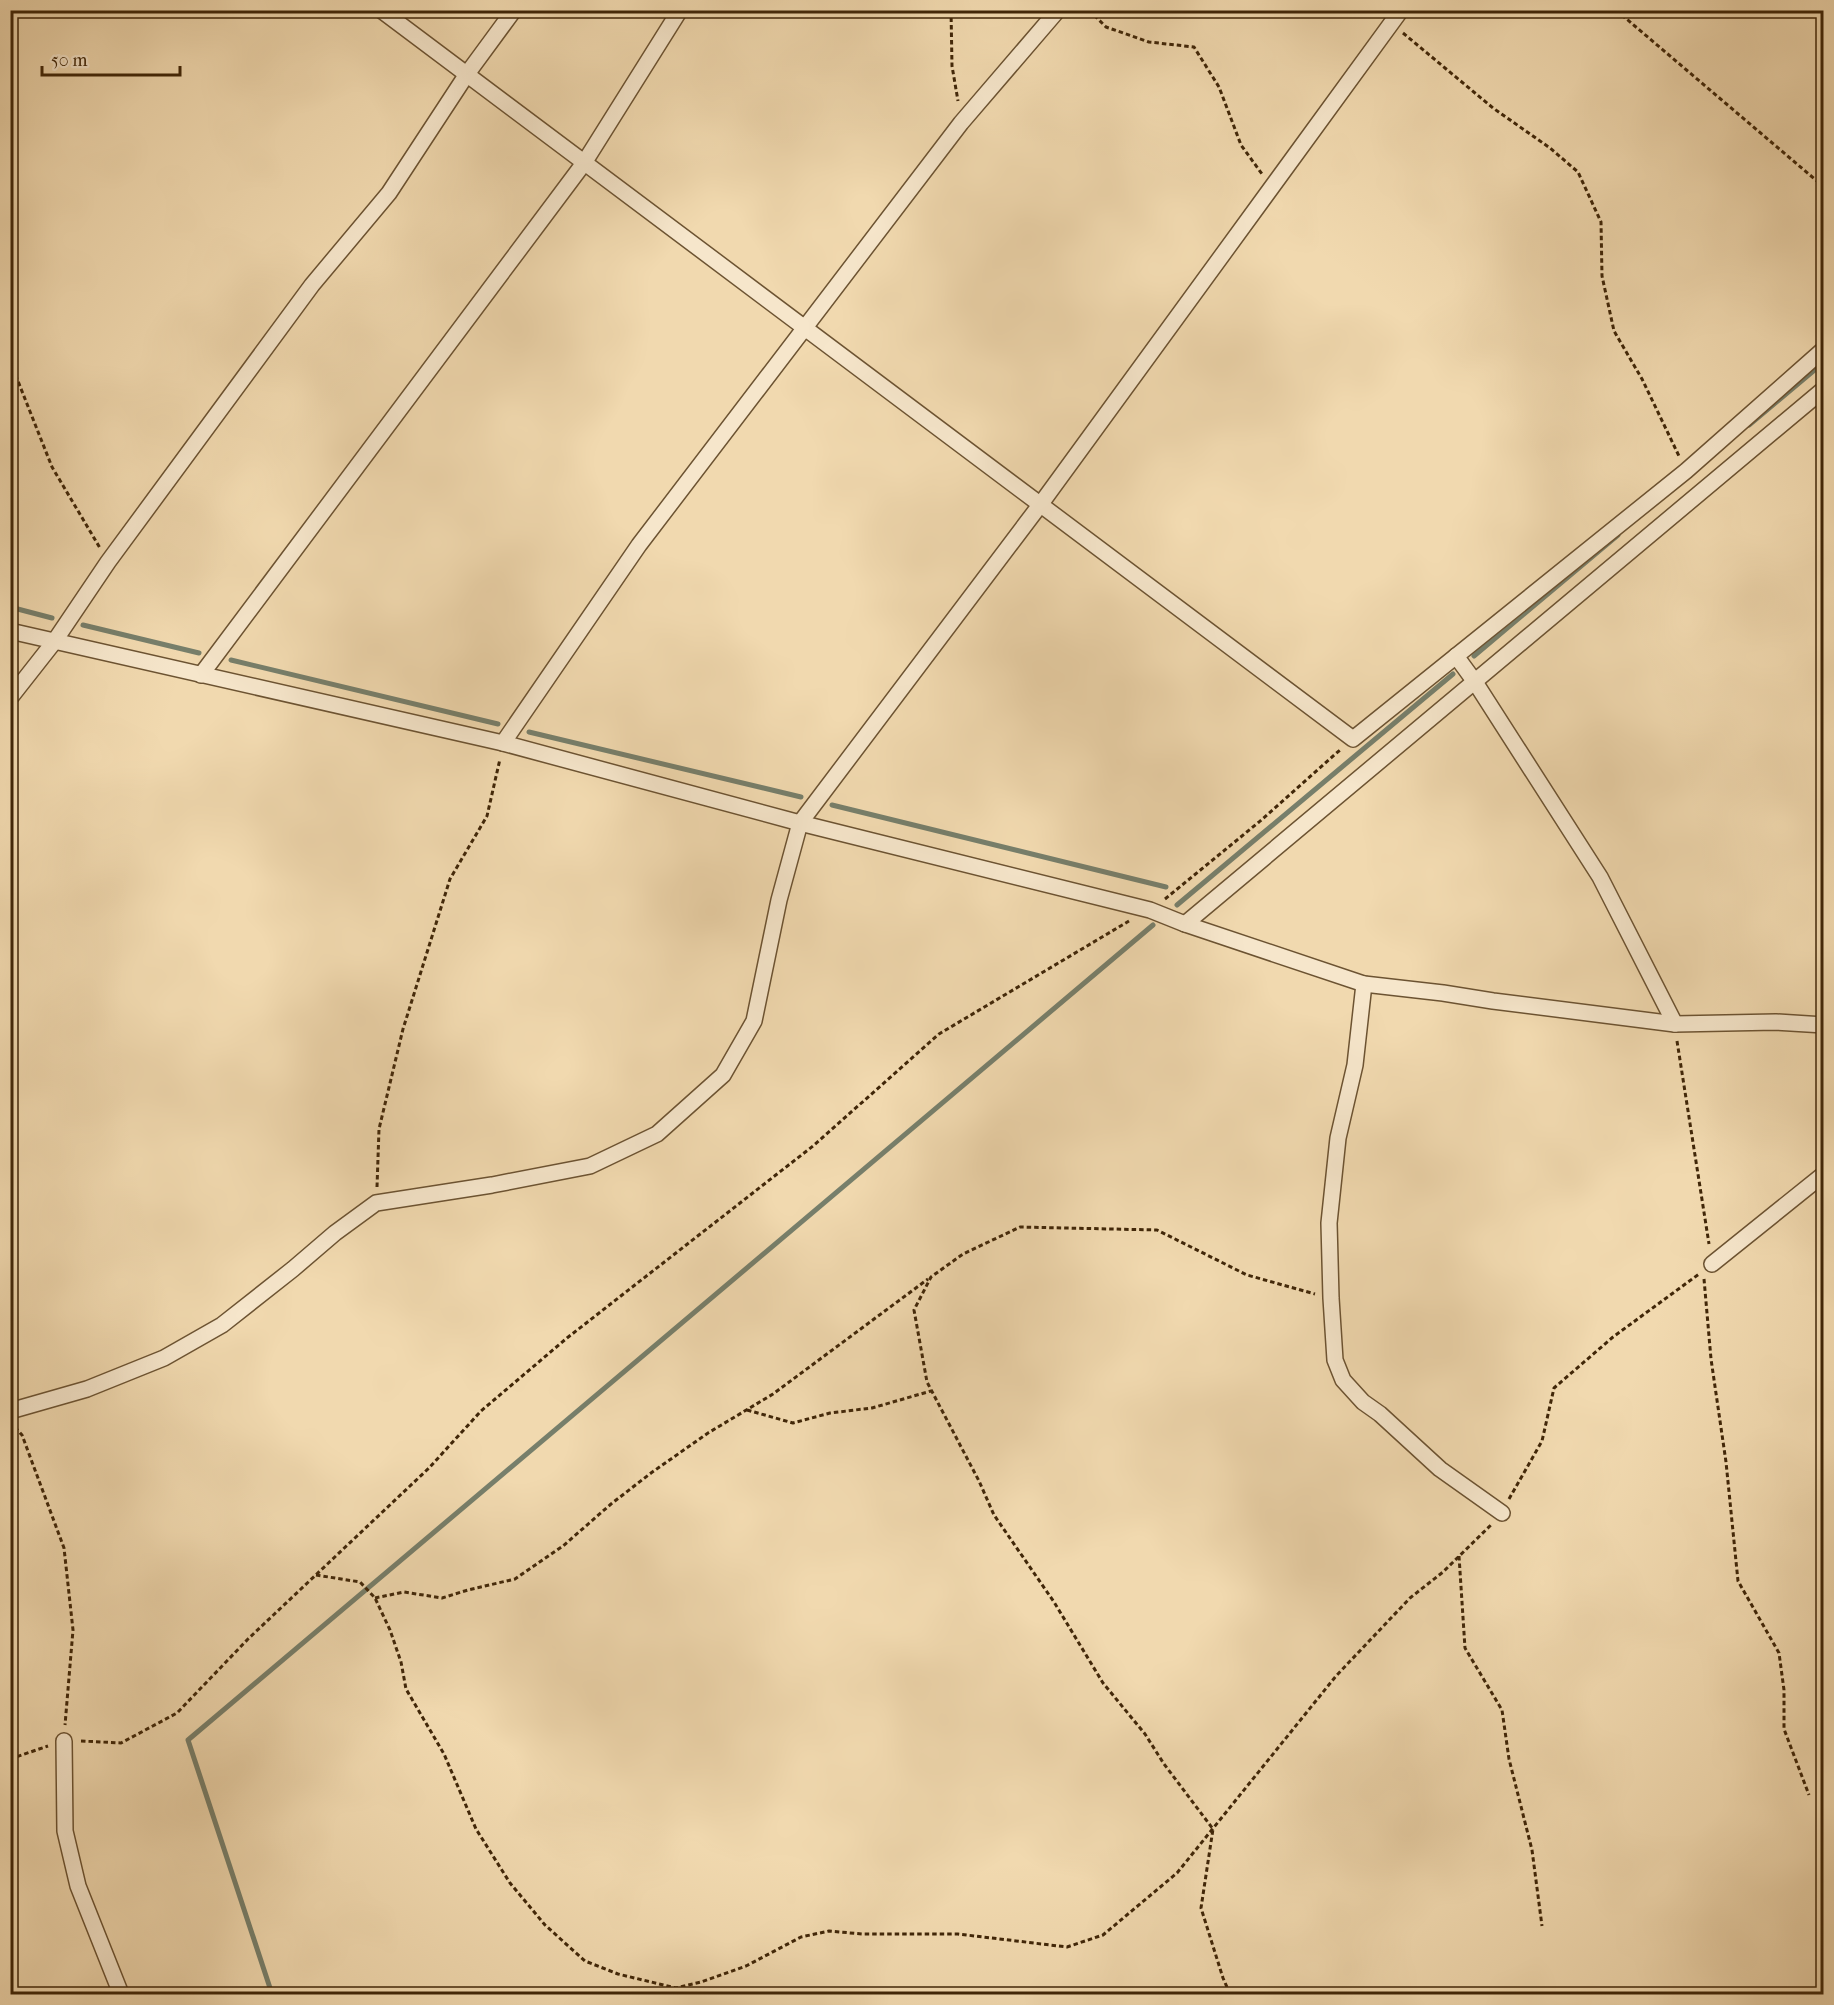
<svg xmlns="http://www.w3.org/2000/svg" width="1834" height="2005" font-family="'IM FELL French Canon',serif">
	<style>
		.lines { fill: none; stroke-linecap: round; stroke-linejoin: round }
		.stream { stroke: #777f6b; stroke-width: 5 }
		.minor-casing { stroke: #6c5332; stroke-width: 18 }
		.path { stroke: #402608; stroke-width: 3; stroke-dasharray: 4.5 3; stroke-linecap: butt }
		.minor { stroke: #f6e6cb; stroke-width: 15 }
	</style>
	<rect width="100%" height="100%" fill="#f1d9af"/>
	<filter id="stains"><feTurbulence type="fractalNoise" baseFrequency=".00333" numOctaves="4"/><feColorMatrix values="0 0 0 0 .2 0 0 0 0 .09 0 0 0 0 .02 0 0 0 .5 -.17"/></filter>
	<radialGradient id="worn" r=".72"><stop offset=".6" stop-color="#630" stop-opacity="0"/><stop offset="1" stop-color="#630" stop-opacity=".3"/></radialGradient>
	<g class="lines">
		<g class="stream">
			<path d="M1749,425l75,-63"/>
			<path d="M10,607l42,11"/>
			<path d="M83,625l116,28"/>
			<path d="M1474,656l144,-121"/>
			<path d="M231,660l267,64"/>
			<path d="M529,732l272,65"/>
			<path d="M832,805l334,82"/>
			<path d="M1177,905l276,-231"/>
			<path d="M272,1994l-84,-254 965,-815"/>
		</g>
		<defs>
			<g id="minor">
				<path d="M381,10l972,729 333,-268 138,-122"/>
				<path d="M10,631l493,112 297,80 350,87 35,14 179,60 79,9 50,8 182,23 101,-2 48,3"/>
				<path d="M1456,656l19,26 125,195 75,147"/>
				<path d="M201,675l383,-512 96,-153"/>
				<path d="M10,698l44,-56 54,-80 204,-277 77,-92 78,-119 47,-64"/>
				<path d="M503,743l136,-198 322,-422 97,-113"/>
				<path d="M1185,924l639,-535"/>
				<path d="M1364,984l-9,81 -17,73 -9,85 2,75 4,62 8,20 20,22 17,12 60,55 62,44"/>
				<path d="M1712,1264l112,-90"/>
				<path d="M10,1411l77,-22 77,-31 58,-33 71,-56 42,-36 41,-30 116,-18 98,-19 67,-32 66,-59 31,-54 25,-121 21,-77 240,-318 361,-495"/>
				<path d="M64,1741l1,90 13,55 43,108"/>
			</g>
		</defs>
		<use href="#minor" class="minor-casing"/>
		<g class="path">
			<path d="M951,10l1,56 6,35"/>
			<path d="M1089,10l17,17 43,15 45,5 25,40 22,58 21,29"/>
			<path d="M1616,10l208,177"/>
			<path d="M1623,16l7,-6"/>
			<path d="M1403,33l90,75 57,40 28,24 23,50 1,54 12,55 28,48 37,77"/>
			<path d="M10,361l42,106 48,81"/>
			<path d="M1165,899l94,-77 81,-72"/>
			<path d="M1677,1041l32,203"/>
			<path d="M377,1187l2,-58 24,-100 47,-150 37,-63 13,-57"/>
			<path d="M1704,1279l7,80 15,103 12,119 41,72 5,37v39l25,66"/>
			<path d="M747,1410l46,13 37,-10 42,-5 59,-17"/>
			<path d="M15,1427l7,8 42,113 9,82 -8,95"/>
			<path d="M1509,1499l33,-58 12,-53 59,-51 86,-63"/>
			<path d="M1459,1556l6,92 37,62 7,49 23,91 10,76"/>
			<path d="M316,1575l44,7 15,16 15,32 11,32 5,27 38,65 32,75 34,54 35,42 40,36 33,13 58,14 25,-6 45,-16 55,-29 28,-6 33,3h96l109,13 36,-12 74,-62 159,-197 74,-78 33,-26 49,-48"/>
			<path d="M375,1598l29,-6 38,6 26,-8 47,-11 48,-33 48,-42 40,-31 57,-40 65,-39 155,-115"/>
			<path d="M81,1741l40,2 56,-30 71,-74 181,-171 52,-57 86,-73 246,-192 126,-112 190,-113"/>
			<path d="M10,1759l38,-13"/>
			<path d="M1230,1994l-7,-16 -22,-70 12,-79 -49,-65 -19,-30 -42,-51 -49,-81 -60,-87 -15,-34 -52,-99 -13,-72 17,-33 32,-23 57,-27 137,3 90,45 68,19"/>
		</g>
		<use href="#minor" class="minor"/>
	</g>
	<rect width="1834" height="2005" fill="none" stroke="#f1d9af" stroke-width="36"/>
	<rect x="12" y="12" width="1810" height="1981" fill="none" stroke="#402608" stroke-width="3"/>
	<rect x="18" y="18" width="1798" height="1969" fill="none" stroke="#402608" stroke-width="1.5"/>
	<path d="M42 66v9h138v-9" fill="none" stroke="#402608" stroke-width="3"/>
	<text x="51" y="66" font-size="18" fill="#402608" stroke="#f6e6cb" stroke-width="4.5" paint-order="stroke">50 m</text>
	<rect width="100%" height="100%" filter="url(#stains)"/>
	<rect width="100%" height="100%" fill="url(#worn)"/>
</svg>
